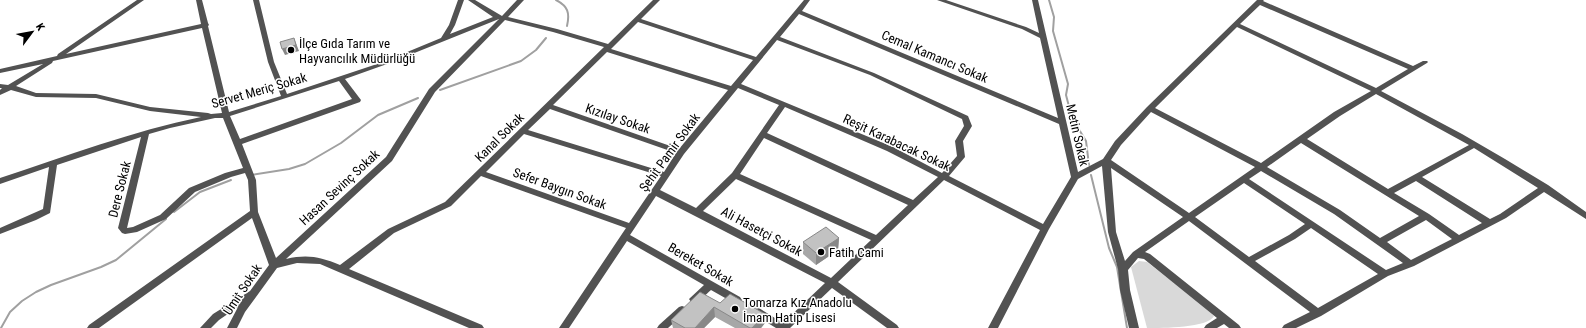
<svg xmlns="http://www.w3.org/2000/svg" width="1586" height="328" font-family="'Roboto Condensed',sans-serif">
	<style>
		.green { fill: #d9d9d9 }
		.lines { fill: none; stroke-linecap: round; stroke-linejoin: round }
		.stream { stroke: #a0a0a0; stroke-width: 2 }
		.minor { fill: #525252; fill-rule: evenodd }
		.wall { fill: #a7a7a7 }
		.shaded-wall { fill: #888 }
		.building { fill: #c2c2c2; stroke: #888 }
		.poi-dot { fill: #000; stroke: #fff; stroke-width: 1.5 }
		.labels { text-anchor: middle; stroke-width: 3; stroke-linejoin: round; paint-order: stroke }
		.poi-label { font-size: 13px; fill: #000; stroke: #fff; text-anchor: start }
		.street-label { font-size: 13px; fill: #000; stroke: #fff }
	</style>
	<rect width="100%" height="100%" fill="#fff"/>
	<path class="green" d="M1139,261l8,1 62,48 5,6c-6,12 -51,12 -67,12l-16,-61z"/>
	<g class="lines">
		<g class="stream">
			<path d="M556,0c12,6 14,13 11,26"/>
			<path d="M1049,0l5,17 -1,14 15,53 -2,11 6,23 14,23 3,24"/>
			<path d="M440,90l81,-29 15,-11 10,-12"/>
			<path d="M251,175l38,-6 16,-5 36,-21 37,-28 40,-17"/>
			<path d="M1091,175l18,73 8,19 10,61"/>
			<path d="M174,212l26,-20 31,-12"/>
			<path d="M1,328l9,-16 12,-11 14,-9 15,-7 50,-18 15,-7 50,-41"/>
		</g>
		<g class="minor">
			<path d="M137,0h7l-78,54 135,-30 -5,-24h6l6,23 1,2 -1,1 21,86 52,-16 -13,-34 -15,-62h6l15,62 13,32 96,-32 58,-24 8,-13 9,-25h6l-9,25 -5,9 43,-17 -25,-17h7l27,16 15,-16h7l-16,17 49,12 51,15 45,-44h7l-19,19 115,38 48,-57h6l-8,11 256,107 -18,-80 -18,-9 -85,-29h9l80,27 13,6 -7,-33h6l40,172 25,-13 12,-18 32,-34 110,-107h7l-1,1 150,65 10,-5h4l1,1 -1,1 -46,28 81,43 43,25 43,26 38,27v7l-42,-27 -38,26 -92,48 -26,10 -67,40 -25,12h-14l2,-3 26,-13 -121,-91 -44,31 5,2 89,71 2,3h-12l-5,-4 -7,4h-13l2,-3 11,-7 -73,-59 -6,-1 -10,12 2,20 9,38h-10l-9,-38 -2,-21 -10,-37 -6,-66 -24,13 -29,50 -51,99h-10l52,-98 -96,-50 -106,102 59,43 2,3h-12l-55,-40 -42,40h-14l-23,-14 -2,-3 2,-3 3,-1 3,1 24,15 42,-40 -169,-87 -26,39 110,62 2,3 -2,3 -3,1 -3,-1 -23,-13c-6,5 -12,14 -20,12l-2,-3 15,-14 -77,-44 -58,87h-10l67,-100 -145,-52 -30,30 -57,27 -45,36 133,56 2,3h-15l-149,-64 -23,-1 -20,5 -32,44 -8,16h-10l11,-21 -19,13 -8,8h-11l13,-14 37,-23 19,-26 -17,-47 -153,110h-12l2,-3 161,-114 -2,-31 -3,-7 -14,4 -36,15 -29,27 -29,13 -12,2 -3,-1 -4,-5 23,-91 -84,28 -7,48 -14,7 -36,14v-6l43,-19 6,-42 -49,17v-6c66,-22 133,-47 201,-61l-51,-6 -54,-13 -60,-1 -25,-7 -11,5v-5l2,-2h-2v-4l8,1 35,-21 -43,9v-4l57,-13 1,-2zM1260,5l148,64 -32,19 -136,-64zM799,14l260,110 12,53 -28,47 -94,-48 16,-19 -2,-16 9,-15 -4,-10 -94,-43 -94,-36zM499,19l-70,70 -43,68 -110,101 -18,-46 -2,-32 -14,-36 118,-42 1,-2 -16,-21 42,-15zM505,20l48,12 51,15 -159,155 -57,27 -48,36c-20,-8 -32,-11 -54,-6l106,-98 43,-69zM638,22l115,38 -22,26 -120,-37zM1237,27l134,64 -37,21 -73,51 -106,-55zM202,28l20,85 -11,1 -3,-1 -58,-6 -54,-13 -60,-1 -20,-7 36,-23 1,-2zM777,40l93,35 92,44 2,7 -9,15 2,15 -15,17 -49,-26 -152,-63zM607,52l121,38 -49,59 -126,-44zM339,81l13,18 -112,40 -10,-23zM738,88l41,17 -47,68 -36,35 -36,-18 24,-36zM1376,94l93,51 -81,44 -81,-50 33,-23zM785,107l102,44 51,26 -25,23 -146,-67zM550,109l126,44 -12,19 -136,-42zM1151,112l104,55 -66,46 -78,-53 10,-15zM215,118h8l20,50 -18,5 -36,15 -29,27 -27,12 -6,1 22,-94 21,-6zM524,134l137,42 -32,47 -143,-51zM764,138l144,67 -32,30 -136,-61zM1301,143l118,73 -39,22 -40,-28 -73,-43zM1474,148l64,40 -38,26 -10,5 -68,-42zM1111,168l72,49 -50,35 -8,9 -9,-29zM1261,171l73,43 69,49 -17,7 -137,-91zM736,179l135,61 -40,38 -128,-67zM1416,181l66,42 -23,12 -30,-21 -35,-21zM1244,183l61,41 -16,11 -40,22 -54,-40zM1426,220l26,19 -41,21 -24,-18zM1311,228l67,46 -60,34 -63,-47 40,-22z"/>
			<path d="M682,306l3,1 2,3 -2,3 -17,15h-11l2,-3 20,-18z"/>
		</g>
	</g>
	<g class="wall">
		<path d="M839,238l-1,12 -22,15 -13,-11v-12z"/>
		<path d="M720,303l45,20 -4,5h-26l-20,-11 -11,11h-31l-2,-8z"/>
	</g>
	<g class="shaded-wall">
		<path d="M294,38l5,13 -14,4 -3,-6z"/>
		<path d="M839,238l-1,12 -22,15v-12z"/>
		<path d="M714,307l1,10 -11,11h-9z"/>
		<path d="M765,314v9l-4,5h-9z"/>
	</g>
	<g class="building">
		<path d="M294,38l2,7 -14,4 -2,-7z"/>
		<path d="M826,227l13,11 -23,15 -13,-11z"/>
		<path d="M700,292l20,11 10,-9 35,20 -13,14h-2l-36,-21 -19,21h-10l-14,-8z"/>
	</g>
	<g class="poi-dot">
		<circle cx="291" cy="50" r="4"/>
		<circle cx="821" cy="252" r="4"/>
		<circle cx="735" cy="309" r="4"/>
	</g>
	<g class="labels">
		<g class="poi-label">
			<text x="299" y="48">İlçe Gıda Tarım ve<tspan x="299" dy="15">Hayvancılık Müdürlüğü</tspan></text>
			<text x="829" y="257">Fatih Cami</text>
			<text x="743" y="307">Tomarza Kız Anadolu<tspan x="743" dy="15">İmam Hatip Lisesi</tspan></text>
		</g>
		<g class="street-label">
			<text transform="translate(935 56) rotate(23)" y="5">Cemal Kamancı Sokak</text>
			<text transform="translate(259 90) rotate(-16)" y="5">Servet Meriç Sokak</text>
			<text transform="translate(618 118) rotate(19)" y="5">Kızılay Sokak</text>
			<text transform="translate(1078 135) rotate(77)" y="5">Metin Sokak</text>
			<text transform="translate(499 137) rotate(-45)" y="5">Kanal Sokak</text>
			<text transform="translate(897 142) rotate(25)" y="5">Reşit Karabacak Sokak</text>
			<text transform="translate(669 152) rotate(-54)" y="5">Şehit Pamir Sokak</text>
			<text transform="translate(339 187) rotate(-43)" y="5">Hasan Sevinç Sokak</text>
			<text transform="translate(560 188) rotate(20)" y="5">Sefer Baygın Sokak</text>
			<text transform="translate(119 189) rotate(-76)" y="5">Dere Sokak</text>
			<text transform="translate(762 231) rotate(28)" y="5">Ali Hasetçi Sokak</text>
			<text transform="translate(701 264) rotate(30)" y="5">Bereket Sokak</text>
			<text transform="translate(242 289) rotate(-56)" y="5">Ümit Sokak</text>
		</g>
	</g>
	<g transform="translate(32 32) rotate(58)" stroke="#ffffff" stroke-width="3" paint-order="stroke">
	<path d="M0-3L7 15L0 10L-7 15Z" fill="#000000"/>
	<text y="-6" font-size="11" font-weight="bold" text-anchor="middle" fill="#000000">K</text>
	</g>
</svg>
